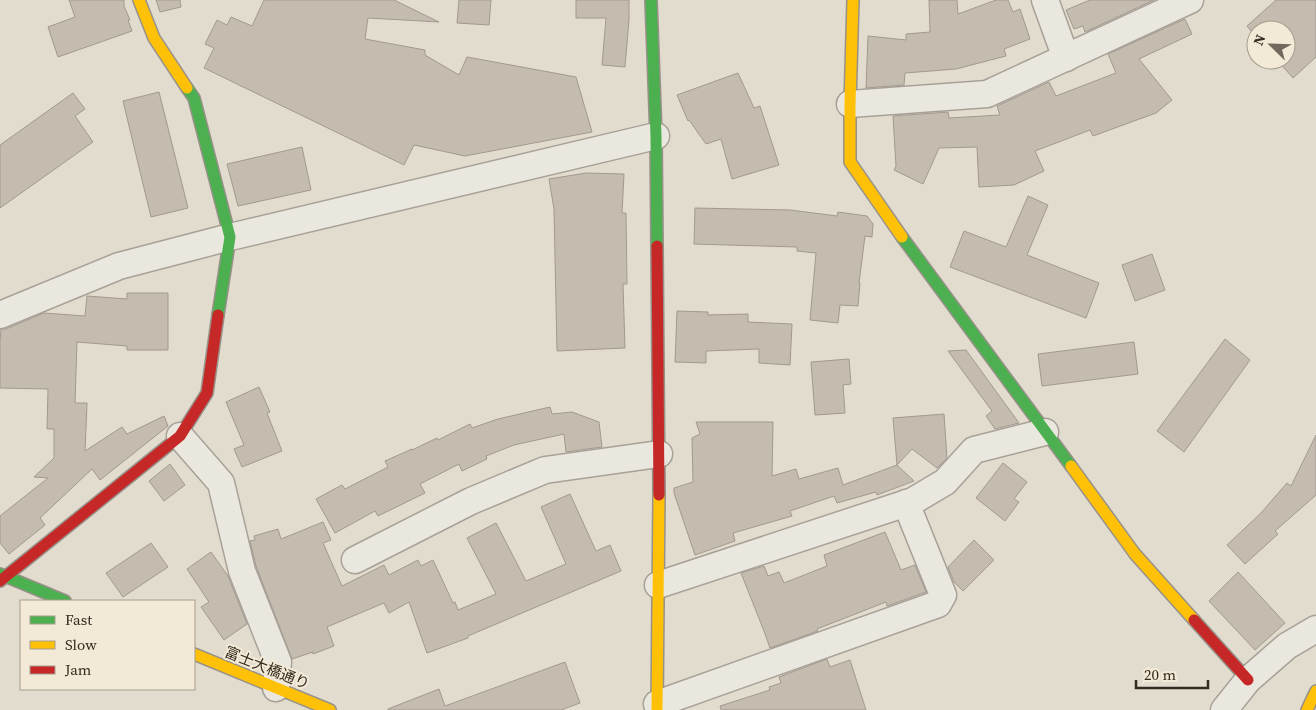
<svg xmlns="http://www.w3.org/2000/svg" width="1316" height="710" font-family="'Source Serif 4','Noto Sans JP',serif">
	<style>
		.building { fill: #c5bcb0; stroke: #a2988f }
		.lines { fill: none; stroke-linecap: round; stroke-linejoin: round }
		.street-casing { stroke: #a7a197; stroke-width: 29 }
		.fast-casing { stroke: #979188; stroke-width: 14 }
		.slow-casing { stroke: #979188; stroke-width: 14 }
		.jam-casing { stroke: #979188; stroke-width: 14 }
		.street { stroke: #eae7df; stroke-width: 26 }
		.fast { stroke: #4caf50; stroke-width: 11 }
		.slow { stroke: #ffc107; stroke-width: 11 }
		.jam { stroke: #c62828; stroke-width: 11 }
		.labels { text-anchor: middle; stroke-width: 4; stroke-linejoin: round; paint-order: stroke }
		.street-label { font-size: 15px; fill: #352a20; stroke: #f2ead6 }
	</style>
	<rect width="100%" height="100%" fill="#e2dccf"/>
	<g class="building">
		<path d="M69,0h55v6l6,14h-2l4,11 -74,26 -10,-30 27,-10z"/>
		<path d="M156,0h24l1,7 -21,5z"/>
		<path d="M264,0h130l45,22 -71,-4 -3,21 60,11v5l34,20 8,-18 109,20 16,55 -127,24 -51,-11 -10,20 -200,-97 10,-20 -9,-4 12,-24 10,5 4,-8 21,9z"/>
		<path d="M459,0h32l-2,25 -32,-2z"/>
		<path d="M576,0h53v20l-4,47 -23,-2 4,-47h-30z"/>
		<path d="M929,0h28l1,14 38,-14h12l5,12 7,-3 10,30 -26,10 2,7 -50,13 -51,4 -1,12 -38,3 2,-52 38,4v-6l24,-2z"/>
		<path d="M1090,0h64l-69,32 -2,-6 -9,3 -8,-19z"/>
		<path d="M1276,0h40v57l-23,21 -16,-18h9v-30h-30v7l-9,-11z"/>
		<path d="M1185,19l7,15 -53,25 33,41 -16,13 -63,23 -3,-6 -55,21 9,20 -30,14 -35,2 -2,-40 -38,1 -16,36 -29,-14 2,-4 -3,-50 55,-4 1,6 51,-3 -3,-9 52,-24 7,14 60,-23 -8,-19z"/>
		<path d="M738,73l16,35 6,-2 19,59 -47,14 -11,-40 -15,5 -17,-24 -1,1 -11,-26z"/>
		<path d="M159,92l29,116 -37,9 -28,-116z"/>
		<path d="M73,93l12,16 -10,7 18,26 -93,66v-63z"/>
		<path d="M302,147l9,43 -73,16 -11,-42z"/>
		<path d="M586,173l38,1 -2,39h4l1,71h-4l2,64 -68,3 -3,-142 -5,-30z"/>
		<path d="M1028,196l20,9 -21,50 72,28 -13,35 -136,-51 14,-36 42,16z"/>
		<path d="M695,208l95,2 47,6 1,-4 29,4 6,8 -1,13 -7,-1 -6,47h1l-2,23 -18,-1 -2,18 -28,-3 6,-67 -19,-2v-4l-103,-3z"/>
		<path d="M1152,254l13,36 -30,11 -13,-36z"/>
		<path d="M127,293h41v57h-41v-4l-50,-4 -2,61h12l-2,48 37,-24 5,7 37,-18 4,10 -68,54 -8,-11 -52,49 5,7 -36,29 -9,-11v-27l48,-38 -14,-1 20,-19v-29h-7l1,-40 -48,-1v-47l1,-12h5l38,-16 41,3 2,-20 40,3z"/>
		<path d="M677,311l31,1v3l40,-1v8l44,2 -2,41 -31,-2v-14l-53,2v12l-31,-1z"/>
		<path d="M1225,339l25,21 -66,92 -27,-21z"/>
		<path d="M1134,342l4,32 -96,12 -4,-32z"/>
		<path d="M966,350l53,73 -24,6 -9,-13 6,-5 -44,-60z"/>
		<path d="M849,359l2,25 -8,1 2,28 -30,2 -4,-53z"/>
		<path d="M259,387l11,25 -3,1 15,38 -40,16 -8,-18 10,-4 -18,-43z"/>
		<path d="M550,407l2,7 20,-2 27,10 3,25 -36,5 -2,-18 -50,11 -28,11 1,3 -25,12 -3,-7 -39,20 5,9 -47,23 -3,-5 -40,22 -19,-34 26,-14 3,4 43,-22 -3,-6 27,-12v1l25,-12 1,2 32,-16 2,4 26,-9z"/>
		<path d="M944,414l3,44 -10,10 -25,-19 -15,16 17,16 -37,14 -1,-3 -39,11 -3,-7 -44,15 2,5 -59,17 2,8 -40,14 -21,-62v-5l19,-6 -1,-44 8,-4 -4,-12h77l-1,54 24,-7 3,10 39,-11 5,17 54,-20 -4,-47z"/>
		<path d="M1316,435v60l-41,36 3,3 -33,30 -18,-19 34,-32 26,-30 4,3z"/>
		<path d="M1003,463l24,19 -13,17 5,3 -14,19 -29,-23z"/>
		<path d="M170,464l15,21 -21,16 -15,-20z"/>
		<path d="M570,494l26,57 14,-6 11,26 -153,65v2l-41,15 -18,-51 -20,11 -5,-10 -57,24 7,19 -21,8v-2l-21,7 -36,-93 -6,-25 5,-1 -1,-4 24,-7 3,10 42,-17 8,18 -8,3 19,43 42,-21 5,10 29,-15 3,6 12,-6 20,43 2,-1 3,8 38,-16 -29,-56 29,-15 30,58 40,-17 -25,-57z"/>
		<path d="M885,532l16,38 14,-5 11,27 -39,14 -1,-4 -69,27 1,2 -48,17 -6,-17 -23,-58 23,-7 4,10 11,-4 5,11 43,-17 -3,-11z"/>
		<path d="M974,540l20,20 -31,31 -9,-9 -6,-15z"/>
		<path d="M151,543l17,24 -45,30 -17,-24z"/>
		<path d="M211,552l17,24 19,48 -23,16 -23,-33 8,-5 -22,-33z"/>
		<path d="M1238,572l47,51 -30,27 -46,-49z"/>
		<path d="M827,659l3,8 20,-7 16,50h-145l-1,-4 50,-16 -1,-3 12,-4 -2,-6z"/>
		<path d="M565,662l15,41 -19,7h-173v-1l51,-20 6,17z"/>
	</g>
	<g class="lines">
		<defs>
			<g id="street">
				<path d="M1045,0l21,58"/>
				<path d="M850,104l137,-10 203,-94"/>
				<path d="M0,315l119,-49 111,-29 426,-101"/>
				<path d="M180,436l41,47 21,88 36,91 -2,26"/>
				<path d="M355,560l116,-59 74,-31 114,-16"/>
				<path d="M658,585l255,-84 32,-19 29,-32 71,-18"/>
				<path d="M657,704l281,-100 5,-9 -37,-92"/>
				<path d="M1224,710l24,-30 39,-34 29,-17"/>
			</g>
			<g id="fast">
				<path d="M651,0l5,136 1,110"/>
				<path d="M187,88l7,10 36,139 -12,78"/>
				<path d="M902,237l169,229"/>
				<path d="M0,574l65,27"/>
			</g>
			<g id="slow">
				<path d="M139,0l15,38 33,50"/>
				<path d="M853,0l-3,104v58l52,75"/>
				<path d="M1071,466l64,88 59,66"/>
				<path d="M194,654l136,56"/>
				<path d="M657,710l2,-215"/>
				<path d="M1307,710l9,-19"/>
			</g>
			<g id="jam">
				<path d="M657,246l2,249"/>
				<path d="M0,581l180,-145 27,-43 11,-78"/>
				<path d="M1194,620l54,60"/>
			</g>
		</defs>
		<use href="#street" class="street-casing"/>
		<use href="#fast" class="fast-casing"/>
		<use href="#slow" class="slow-casing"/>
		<use href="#jam" class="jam-casing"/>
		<use href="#street" class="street"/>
		<use href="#fast" class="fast"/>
		<use href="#slow" class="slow"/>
		<use href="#jam" class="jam"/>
	</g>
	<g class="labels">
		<g class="street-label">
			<text transform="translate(267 668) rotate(22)" y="5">富士大橋通り</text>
		</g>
	</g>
	<rect x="20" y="600" width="175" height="90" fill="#f2ead6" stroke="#a69d8d"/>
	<rect x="30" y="616" width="25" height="8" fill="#4caf50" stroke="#a69d8d"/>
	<text x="65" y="625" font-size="15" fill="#352a20">Fast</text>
	<rect x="30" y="641" width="25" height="8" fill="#ffc107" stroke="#a69d8d"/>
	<text x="65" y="650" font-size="15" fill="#352a20">Slow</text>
	<rect x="30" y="666" width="25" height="8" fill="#c62828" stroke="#a69d8d"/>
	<text x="65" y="675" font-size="15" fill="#352a20">Jam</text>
	<g transform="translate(1271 45) rotate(293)"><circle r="24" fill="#f2ead6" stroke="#a69d8d"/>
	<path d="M0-4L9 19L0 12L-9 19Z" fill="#72685d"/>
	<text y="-8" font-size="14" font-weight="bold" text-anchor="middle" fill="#352a20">N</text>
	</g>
	<path d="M1136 680v8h72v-8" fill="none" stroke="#352a20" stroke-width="2.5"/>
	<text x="1144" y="680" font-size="15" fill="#352a20" stroke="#f2ead6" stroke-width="4" paint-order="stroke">20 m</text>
</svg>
